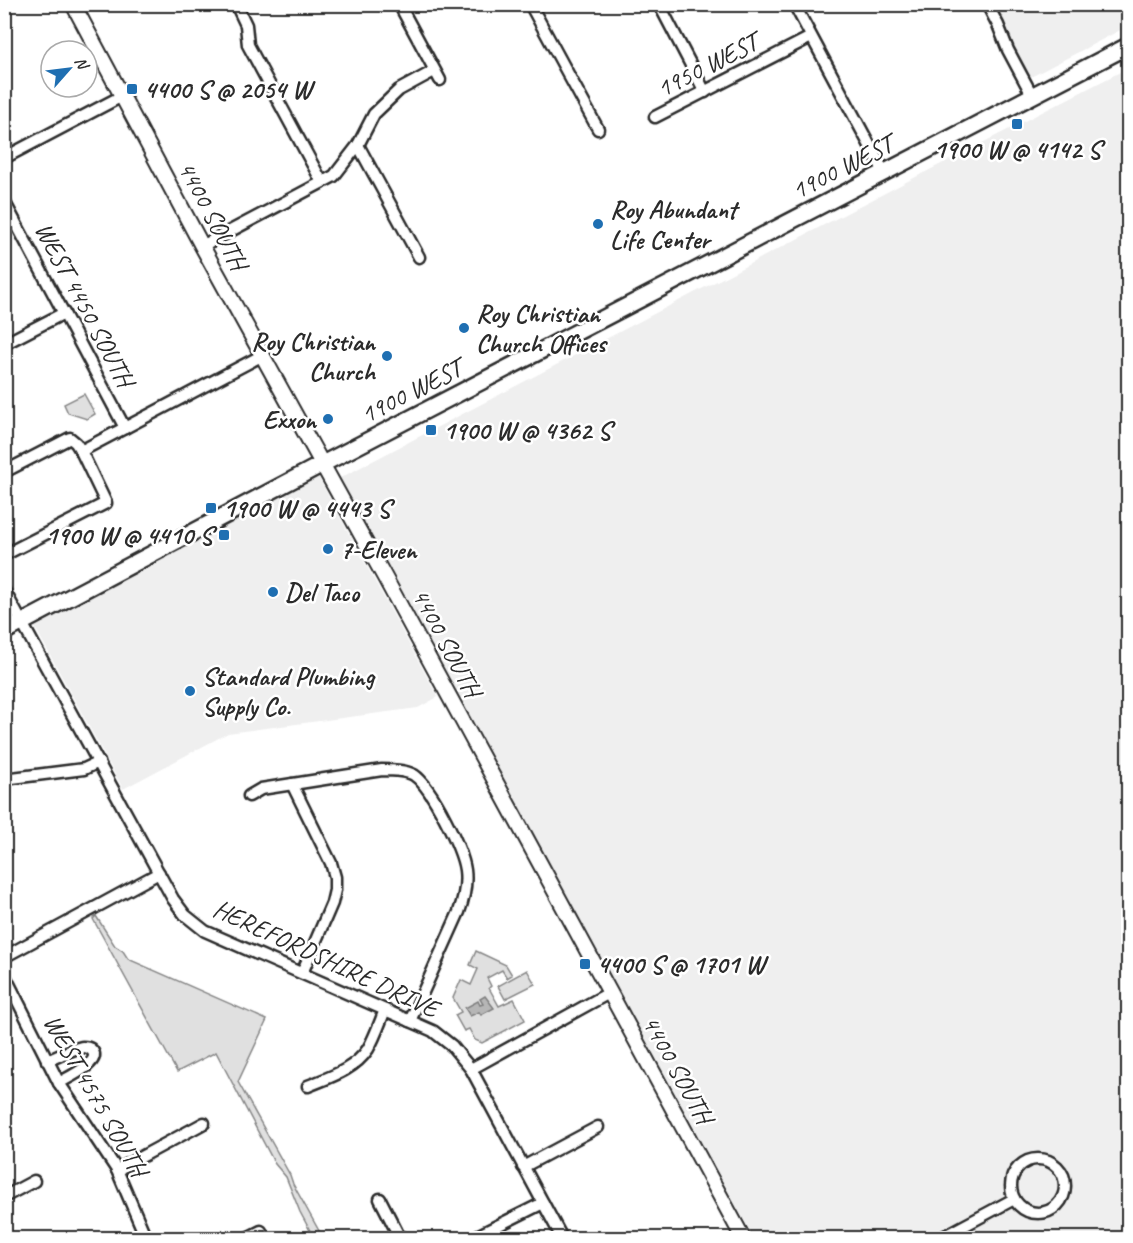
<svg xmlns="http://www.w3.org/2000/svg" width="1133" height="1243" font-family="Caveat,sans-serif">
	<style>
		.built { fill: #efefef }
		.green { fill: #e0e0e0; stroke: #868686; stroke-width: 1.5 }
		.water { fill: #b6b6b6; stroke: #7e7e7e; stroke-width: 1.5 }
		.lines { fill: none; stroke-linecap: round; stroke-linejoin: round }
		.street-casing { stroke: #2b2b2b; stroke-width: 15 }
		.secondary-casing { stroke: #2b2b2b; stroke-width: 18 }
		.primary-casing { stroke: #2b2b2b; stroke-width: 20 }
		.street { stroke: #fff; stroke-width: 10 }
		.secondary { stroke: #fff; stroke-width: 14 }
		.primary { stroke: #fff; stroke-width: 15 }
		.poi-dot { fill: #1f6fb2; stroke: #fff; stroke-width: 2 }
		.labels { text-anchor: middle; stroke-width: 5; stroke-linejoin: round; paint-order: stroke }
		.street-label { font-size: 26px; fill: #2b2b2b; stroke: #fff }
		.poi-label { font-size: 26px; font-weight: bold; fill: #2b2b2b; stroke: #fff; text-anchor: start }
	</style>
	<rect width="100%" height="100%" fill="#fff"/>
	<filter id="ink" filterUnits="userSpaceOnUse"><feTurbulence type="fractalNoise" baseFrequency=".0167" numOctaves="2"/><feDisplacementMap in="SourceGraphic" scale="12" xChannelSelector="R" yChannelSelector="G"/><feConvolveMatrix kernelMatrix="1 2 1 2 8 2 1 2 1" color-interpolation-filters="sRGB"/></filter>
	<g filter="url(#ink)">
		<g class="built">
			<path d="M987,5h141v21l-101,53z"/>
			<path d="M1128,68v1170h-374l-414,-760 568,-297z"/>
			<path d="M317,475l121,222 -20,11 -190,25 -105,56 -91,-167z"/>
		</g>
		<g class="green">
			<path d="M84,394l11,20 -8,5 -19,-6 -4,-9z"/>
			<path d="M96,916l19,30 8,5 5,8 139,61 -29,62 52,93 3,9 30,54h-9l-14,-26 -14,-35 -11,-13 -59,-112 -39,20 -84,-153z"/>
			<path d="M476,951l30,14 6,10 -5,3 -5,-8 -15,8 4,8 -2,2 10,18 15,-7 11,21 -43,23 -7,-3 -6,-11 -5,2 -9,-16 6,-3 -8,-14 8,-18 10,5 7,-16 -8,-4z"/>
			<path d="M527,970l8,14 -30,15 -7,-13z"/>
		</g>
		<path class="water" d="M485,996l9,12 -13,7 -2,-3 -9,4 -5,-8 13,-7 2,4 3,-1 -3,-5z"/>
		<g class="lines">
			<defs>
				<g id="street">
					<path d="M236,4l10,21 2,20 74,137"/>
					<path d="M399,4l41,76"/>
					<path d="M530,4l68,125"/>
					<path d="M659,4l46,88"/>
					<path d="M794,4l90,168"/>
					<path d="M987,4l11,21 10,25 24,45"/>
					<path d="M655,117l156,-80"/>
					<path d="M358,145l61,112"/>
					<path d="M4,158l118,-62"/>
					<path d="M4,201l121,227"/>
					<path d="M202,246l132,-70 24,-31 16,-31 25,-24 35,-19"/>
					<path d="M4,344l60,-31"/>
					<path d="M4,472l66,-34 6,5 5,8 182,-96"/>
					<path d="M4,555l102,-52 -25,-52"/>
					<path d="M4,590l169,309 12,16 20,16 228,100 19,15 19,23 91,169"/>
					<path d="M4,779l80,-10 15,-7"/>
					<path d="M292,784l39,79 4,14v13l-3,13 -30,70"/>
					<path d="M249,796l12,-7 121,-19c10,0 23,0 32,5 18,12 48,74 51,95 2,15 -1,28 -6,42l-49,109"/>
					<path d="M4,957l155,-84"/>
					<path d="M4,974l55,109 58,87 29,68"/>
					<path d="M47,1061c10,-4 26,-13 36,-14 4,0 9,1 11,7 2,11 -27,24 -35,29"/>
					<path d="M471,1069l138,-76"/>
					<path d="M308,1086c22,-9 46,-16 60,-37 7,-12 12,-27 17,-39"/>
					<circle cx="1038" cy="1186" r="27"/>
					<path d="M523,1167l75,-40"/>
					<path d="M117,1170l87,-47"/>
					<path d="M4,1197l30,-16"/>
					<path d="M380,1199l20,39"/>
					<path d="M247,1238l14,-7"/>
					<path d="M473,1238l70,-35"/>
					<path d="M941,1238l73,-39"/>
				</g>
				<path id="secondary" d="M73,4l129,242 182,330 359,662"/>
				<path id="primary" d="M4,632l307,-162 817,-424"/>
			</defs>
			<use href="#street" class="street-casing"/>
			<use href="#secondary" class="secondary-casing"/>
			<use href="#primary" class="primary-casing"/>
			<use href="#street" class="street"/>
			<use href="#secondary" class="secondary"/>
			<use href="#primary" class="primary"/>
		</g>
	</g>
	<g class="poi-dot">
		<rect x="126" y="83" width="12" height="12" rx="3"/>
		<rect x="1011" y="118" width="12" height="12" rx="3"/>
		<circle cx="598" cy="224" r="6"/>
		<circle cx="464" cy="328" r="6"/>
		<circle cx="387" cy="356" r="6"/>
		<circle cx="328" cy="419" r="6"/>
		<rect x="425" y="424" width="12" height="12" rx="3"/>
		<rect x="205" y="502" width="12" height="12" rx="3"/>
		<rect x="218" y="529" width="12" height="12" rx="3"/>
		<circle cx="328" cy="549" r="6"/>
		<circle cx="273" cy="592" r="6"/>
		<circle cx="190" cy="691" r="6"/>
		<rect x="579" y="958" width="12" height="12" rx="3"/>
	</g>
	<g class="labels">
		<g class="street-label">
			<text transform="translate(707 65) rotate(-27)" y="9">1950 WEST</text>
			<text transform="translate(842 167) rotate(-27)" y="9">1900 WEST</text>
			<text transform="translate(213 215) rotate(62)" y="9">4400 SOUTH</text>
			<text transform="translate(85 304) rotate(62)" y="9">WEST 4450 SOUTH</text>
			<text transform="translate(411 391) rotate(-27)" y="9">1900 WEST</text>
			<text transform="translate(447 642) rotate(62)" y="9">4400 SOUTH</text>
			<text transform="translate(326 958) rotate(25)" y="9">HEREFORDSHIRE DRIVE</text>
			<text transform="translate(678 1069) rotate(61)" y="9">4400 SOUTH</text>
			<text transform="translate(96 1095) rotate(60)" y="9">WEST 4575 SOUTH</text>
		</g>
		<g class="poi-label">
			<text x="144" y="98">4400 S @ 2054 W</text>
			<text x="1017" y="158" text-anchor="middle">1900 W @ 4142 S</text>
			<text x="610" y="218">Roy Abundant<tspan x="610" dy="30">Life Center</tspan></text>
			<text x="476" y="322">Roy Christian<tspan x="476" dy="30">Church Offices</tspan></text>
			<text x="375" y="350" text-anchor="end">Roy Christian<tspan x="375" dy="30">Church</tspan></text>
			<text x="316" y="428" text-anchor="end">Exxon</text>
			<text x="443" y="439">1900 W @ 4362 S</text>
			<text x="223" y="517">1900 W @ 4443 S</text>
			<text x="212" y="544" text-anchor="end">1900 W @ 4410 S</text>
			<text x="340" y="558">7-Eleven</text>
			<text x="285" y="601">Del Taco</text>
			<text x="202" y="685">Standard Plumbing<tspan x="202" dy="30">Supply Co.</tspan></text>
			<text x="597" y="973">4400 S @ 1701 W</text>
		</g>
	</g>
	<rect width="1133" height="1243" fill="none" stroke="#fff" stroke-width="24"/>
	<rect x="12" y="12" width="1109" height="1219" fill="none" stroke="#2b2b2b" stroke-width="2" filter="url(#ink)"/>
	<g transform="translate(69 69) rotate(62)"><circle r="28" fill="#ffffff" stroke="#aaaaaa" stroke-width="1.5"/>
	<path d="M0-4.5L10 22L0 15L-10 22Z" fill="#1f6fb2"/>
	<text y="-9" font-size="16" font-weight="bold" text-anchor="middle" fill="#2b2b2b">N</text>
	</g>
</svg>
